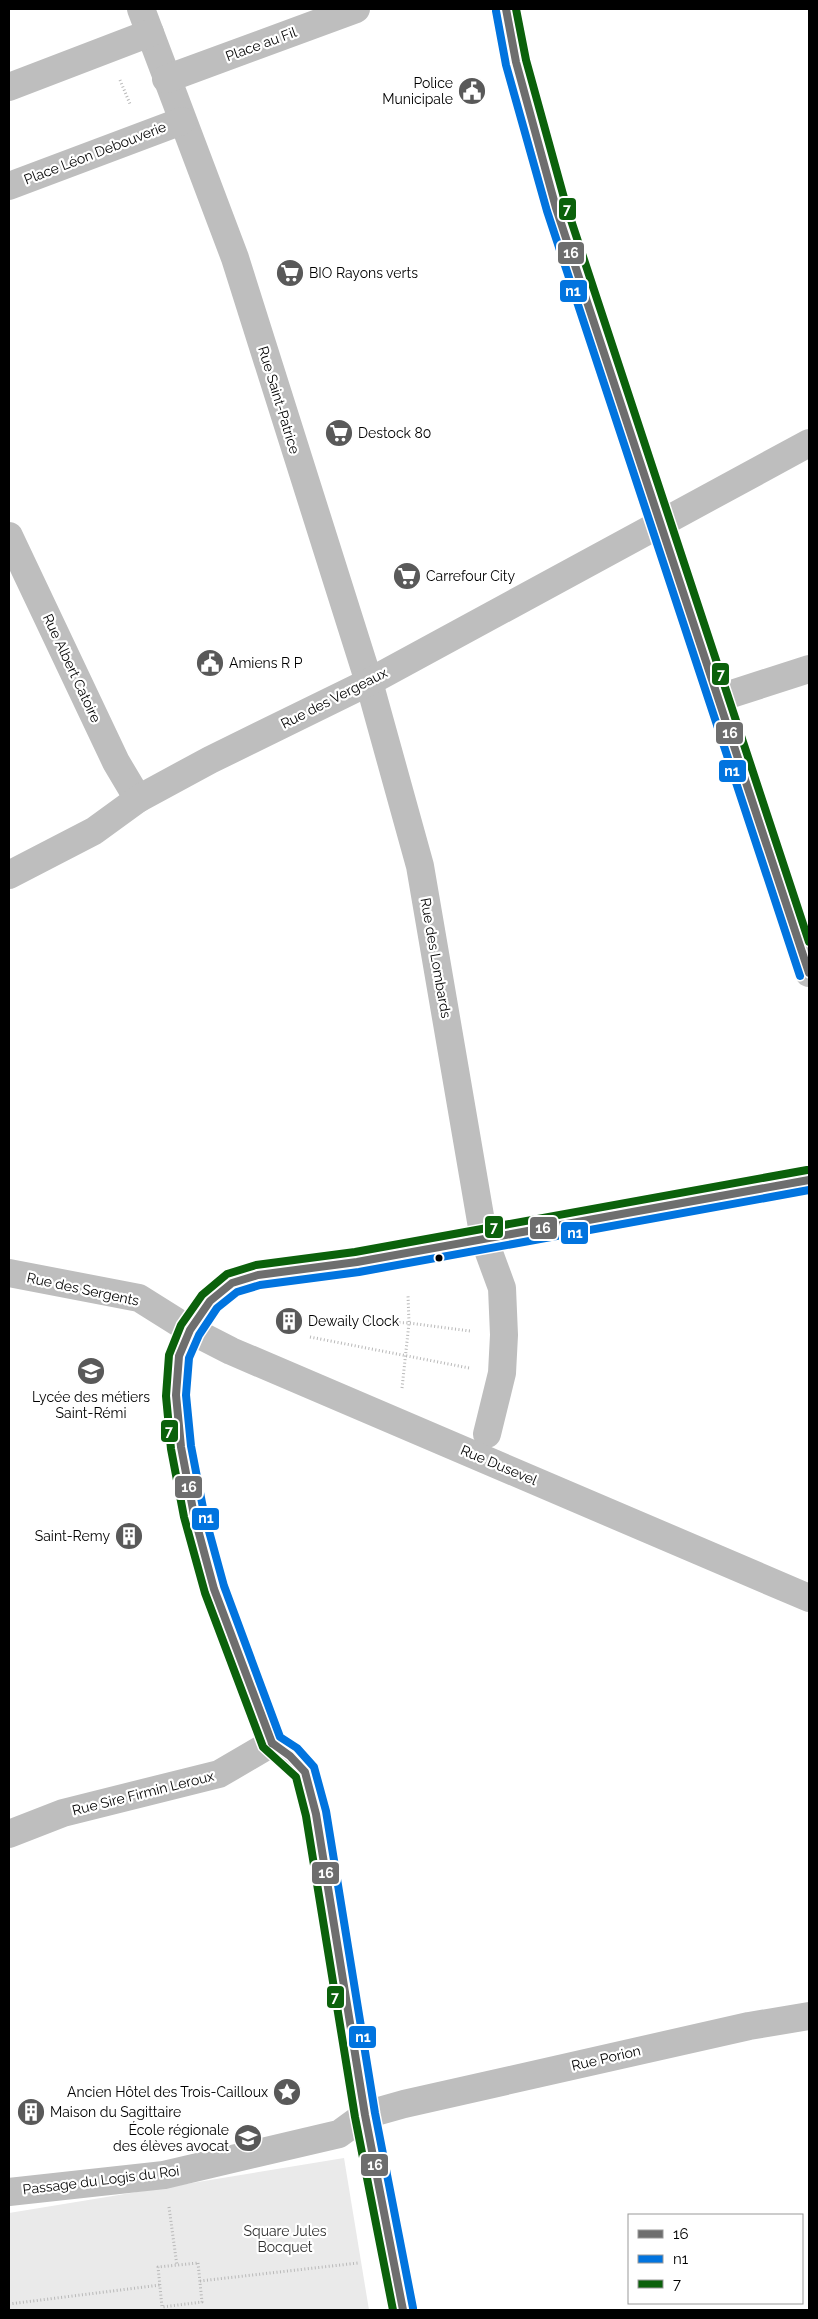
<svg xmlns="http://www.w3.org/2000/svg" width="818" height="2319" font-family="Raleway,sans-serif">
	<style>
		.green { fill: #eaeaea }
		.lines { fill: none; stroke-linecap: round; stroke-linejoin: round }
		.path { stroke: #b8b8b8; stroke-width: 3; stroke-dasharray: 1 2.5; stroke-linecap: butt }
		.minor { stroke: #bebebe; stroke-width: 28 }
		.bus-1-casing { stroke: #fff; stroke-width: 11 }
		.bus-2-casing { stroke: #fff; stroke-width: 11 }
		.bus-3-casing { stroke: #fff; stroke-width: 11 }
		.bus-1 { stroke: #6e6e6e; stroke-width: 8 }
		.bus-2 { stroke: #0174df; stroke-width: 8 }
		.bus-3 { stroke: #0b610b; stroke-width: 8 }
		.bus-dot { fill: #000; stroke: #fff; stroke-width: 2 }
		.labels { text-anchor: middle; stroke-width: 4.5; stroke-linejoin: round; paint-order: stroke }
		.street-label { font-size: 14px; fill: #000; stroke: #fff }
		.poi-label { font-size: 14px; fill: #000; stroke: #fff; text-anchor: start }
		.park-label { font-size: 14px; fill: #303030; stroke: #fff }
		.line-badge { stroke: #fff; stroke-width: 2 }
		.badge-label { font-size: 14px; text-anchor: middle; font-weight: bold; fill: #fff }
	</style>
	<rect width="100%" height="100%" fill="#fff"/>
	<path class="green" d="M344,2158l25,152h-360v-97z"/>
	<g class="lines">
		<g class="path">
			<path d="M120,80l10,24"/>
			<path d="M312,1318l97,5 61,8"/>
			<path d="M310,1337l159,31"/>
			<path d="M402,1388l7,-65 -1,-28"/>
			<path d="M169,2207l8,59"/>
			<path d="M198,2263l4,39 -40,5 -4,-40z"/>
			<path d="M200,2281l158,-18"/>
			<path d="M9,2304l151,-19"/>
		</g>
		<g class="minor">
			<path d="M141,9l94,249 134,424 51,184 64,373 18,49 2,47 -2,38 -15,61"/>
			<path d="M506,9l10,53 40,146 253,765"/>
			<path d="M166,79l190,-70"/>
			<path d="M9,87l141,-54"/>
			<path d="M9,186l173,-65"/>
			<path d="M9,536l107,226 22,37"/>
			<path d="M719,698l90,-29"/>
			<path d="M9,875l85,-44 44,-32 72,-39 159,-78 440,-239"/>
			<path d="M9,1273l130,25 51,32 41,21 578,247"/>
			<path d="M272,1743l-58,-154 -20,-74 -13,-68 -5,-52 3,-39 11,-26 20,-29 22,-18 26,-8 99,-13 452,-82"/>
			<path d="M272,1743l18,13 15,16 11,42 49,301 38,195"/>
			<path d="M9,1834l54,-21 156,-39 53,-31"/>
			<path d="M9,2192l155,-17 175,-41 26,-19 39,-11 345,-78 60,-10"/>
		</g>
		<defs>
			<g id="bus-1">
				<path d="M506,9l10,53 40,146 253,765"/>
				<path d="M272,1743l-58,-154 -20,-74 -13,-68 -5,-52 3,-39 11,-26 20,-29 22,-18 26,-8 99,-13 452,-82"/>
				<path d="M272,1743l18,13 15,16 11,42 49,301 38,195"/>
			</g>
			<g id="bus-2">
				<path d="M496,11l10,54 41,146 253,765"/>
				<path d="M413,2308l-38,-195 -49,-302 -12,-44 -17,-19 -17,-11 -56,-151 -20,-73 -13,-67 -5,-51 3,-37 10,-23 18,-27 20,-16 23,-7 99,-13 450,-82"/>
			</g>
			<g id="bus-3">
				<path d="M516,9l10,51 40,145 243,737"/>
				<path d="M393,2310l-38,-193 -49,-301 -10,-39 -33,-30 -58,-154 -21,-76 -13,-68 -5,-53 3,-41 12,-30 21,-30 25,-21 29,-9 99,-13 452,-82"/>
			</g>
		</defs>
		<use href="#bus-1" class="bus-1-casing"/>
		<use href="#bus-2" class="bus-2-casing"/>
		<use href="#bus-3" class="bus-3-casing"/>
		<use href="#bus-1" class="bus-1"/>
		<use href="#bus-2" class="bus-2"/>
		<use href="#bus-3" class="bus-3"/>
	</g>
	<defs>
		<symbol id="civic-disc" viewBox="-11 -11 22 22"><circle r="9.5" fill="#595959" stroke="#fff"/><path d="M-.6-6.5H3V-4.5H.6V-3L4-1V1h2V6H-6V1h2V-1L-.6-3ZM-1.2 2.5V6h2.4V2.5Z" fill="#fff"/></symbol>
		<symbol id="supermarket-disc" viewBox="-11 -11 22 22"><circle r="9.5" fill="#595959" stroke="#fff"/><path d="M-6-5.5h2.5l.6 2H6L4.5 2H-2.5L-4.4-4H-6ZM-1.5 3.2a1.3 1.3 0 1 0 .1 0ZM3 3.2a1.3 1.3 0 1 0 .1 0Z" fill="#fff"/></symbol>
		<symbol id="building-disc" viewBox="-11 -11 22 22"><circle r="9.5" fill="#595959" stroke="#fff"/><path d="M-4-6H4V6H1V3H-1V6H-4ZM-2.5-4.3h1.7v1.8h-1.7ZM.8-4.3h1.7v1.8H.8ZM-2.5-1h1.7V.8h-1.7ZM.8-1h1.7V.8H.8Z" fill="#fff"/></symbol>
		<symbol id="school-disc" viewBox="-11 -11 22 22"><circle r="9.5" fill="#595959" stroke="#fff"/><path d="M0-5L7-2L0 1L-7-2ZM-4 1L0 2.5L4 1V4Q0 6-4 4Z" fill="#fff"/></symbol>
		<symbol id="sight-disc" viewBox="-11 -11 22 22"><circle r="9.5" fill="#595959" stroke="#fff"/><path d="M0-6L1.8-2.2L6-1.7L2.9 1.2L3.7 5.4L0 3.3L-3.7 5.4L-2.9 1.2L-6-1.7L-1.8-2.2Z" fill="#fff"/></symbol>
		<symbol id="university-disc" viewBox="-11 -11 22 22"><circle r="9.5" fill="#595959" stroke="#fff"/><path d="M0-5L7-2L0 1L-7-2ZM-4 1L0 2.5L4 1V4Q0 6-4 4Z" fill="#fff"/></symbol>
	</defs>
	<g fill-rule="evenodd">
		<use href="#civic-disc" x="456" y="75" width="32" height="32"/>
		<use href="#supermarket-disc" x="274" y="257" width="32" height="32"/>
		<use href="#supermarket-disc" x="323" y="417" width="32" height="32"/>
		<use href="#supermarket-disc" x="391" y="560" width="32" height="32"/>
		<use href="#civic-disc" x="194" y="647" width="32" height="32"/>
		<use href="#building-disc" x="273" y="1305" width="32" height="32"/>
		<use href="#school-disc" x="75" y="1355" width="32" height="32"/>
		<use href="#building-disc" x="113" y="1520" width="32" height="32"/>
		<use href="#sight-disc" x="271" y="2076" width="32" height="32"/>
		<use href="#building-disc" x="15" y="2096" width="32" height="32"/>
		<use href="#university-disc" x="232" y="2122" width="32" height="32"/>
	</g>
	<circle class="bus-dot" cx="439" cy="1258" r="4.5"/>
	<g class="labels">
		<g class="street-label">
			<text transform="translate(261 44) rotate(-20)" y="5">Place au Fil</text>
			<text transform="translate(95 153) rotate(-21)" y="5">Place Léon Debouverie</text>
			<text transform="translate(279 400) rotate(73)" y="5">Rue Saint-Patrice</text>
			<text transform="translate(72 668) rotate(65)" y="5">Rue Albert Catoire</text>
			<text transform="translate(334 698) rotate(-27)" y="5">Rue des Vergeaux</text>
			<text transform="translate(436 958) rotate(80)" y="5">Rue des Lombards</text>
			<text transform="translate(83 1289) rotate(12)" y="5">Rue des Sergents</text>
			<text transform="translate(499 1465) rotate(23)" y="5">Rue Dusevel</text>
			<text transform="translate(143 1793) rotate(-14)" y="5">Rue Sire Firmin Leroux</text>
			<text transform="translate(606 2058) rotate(-13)" y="5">Rue Porion</text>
			<text transform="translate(101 2180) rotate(-7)" y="5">Passage du Logis du Roi</text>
		</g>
		<g class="poi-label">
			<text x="453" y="88" text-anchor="end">Police<tspan x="453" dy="16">Municipale</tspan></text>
			<text x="309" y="278">BIO Rayons verts</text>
			<text x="358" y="438">Destock 80</text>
			<text x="426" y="581">Carrefour City</text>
			<text x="229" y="668">Amiens R P</text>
			<text x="308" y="1326">Dewaily Clock</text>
			<text x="91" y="1402" text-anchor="middle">Lycée des métiers<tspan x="91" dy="16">Saint-Rémi</tspan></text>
			<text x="110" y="1541" text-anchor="end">Saint-Remy</text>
			<text x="268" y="2097" text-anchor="end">Ancien Hôtel des Trois-Cailloux</text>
			<text x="50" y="2117">Maison du Sagittaire</text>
			<text x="229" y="2135" text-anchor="end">École régionale<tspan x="229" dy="16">des élèves avocat</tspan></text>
		</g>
		<g class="park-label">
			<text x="285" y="2236">Square Jules<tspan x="285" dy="16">Bocquet</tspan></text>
		</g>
	</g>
	<g class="line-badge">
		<rect x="558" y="197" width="19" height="24" rx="5" fill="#0b610b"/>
		<rect x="557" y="241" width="28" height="24" rx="5" fill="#6e6e6e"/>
		<rect x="559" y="279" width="29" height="24" rx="5" fill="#0174df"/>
		<rect x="711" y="662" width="19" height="24" rx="5" fill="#0b610b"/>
		<rect x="715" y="721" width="29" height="24" rx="5" fill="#6e6e6e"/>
		<rect x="718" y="759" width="29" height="24" rx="5" fill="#0174df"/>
		<rect x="484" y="1215" width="20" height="24" rx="5" fill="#0b610b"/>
		<rect x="529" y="1216" width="29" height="24" rx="5" fill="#6e6e6e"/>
		<rect x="560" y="1221" width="29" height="24" rx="5" fill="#0174df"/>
		<rect x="160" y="1419" width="19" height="24" rx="5" fill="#0b610b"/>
		<rect x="174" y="1475" width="29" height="24" rx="5" fill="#6e6e6e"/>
		<rect x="191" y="1507" width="29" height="24" rx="5" fill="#0174df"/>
		<rect x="311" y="1861" width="29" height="24" rx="5" fill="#6e6e6e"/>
		<rect x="326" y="1985" width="19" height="24" rx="5" fill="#0b610b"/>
		<rect x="348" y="2025" width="29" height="24" rx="5" fill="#0174df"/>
		<rect x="360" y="2153" width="29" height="24" rx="5" fill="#6e6e6e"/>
	</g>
	<g class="badge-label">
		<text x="567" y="214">7</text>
		<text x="571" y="258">16</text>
		<text x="573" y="296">n1</text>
		<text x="721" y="679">7</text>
		<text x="730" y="738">16</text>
		<text x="732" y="776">n1</text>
		<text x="494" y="1232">7</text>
		<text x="543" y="1233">16</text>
		<text x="575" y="1238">n1</text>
		<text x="169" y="1436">7</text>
		<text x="189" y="1492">16</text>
		<text x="206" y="1523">n1</text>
		<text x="326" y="1878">16</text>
		<text x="335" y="2002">7</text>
		<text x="363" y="2042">n1</text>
		<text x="375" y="2170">16</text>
	</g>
	<rect width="818" height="2319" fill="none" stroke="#000000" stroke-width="20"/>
	<rect x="628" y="2214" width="175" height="90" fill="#ffffff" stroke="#999999"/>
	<rect x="638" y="2230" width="25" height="8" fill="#6e6e6e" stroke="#999999"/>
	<text x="673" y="2239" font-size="15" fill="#000000">16</text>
	<rect x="638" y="2255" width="25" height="8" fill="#0174df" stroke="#999999"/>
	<text x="673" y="2264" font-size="15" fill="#000000">n1</text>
	<rect x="638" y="2280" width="25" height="8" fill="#0b610b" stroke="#999999"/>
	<text x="673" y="2289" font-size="15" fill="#000000">7</text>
</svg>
